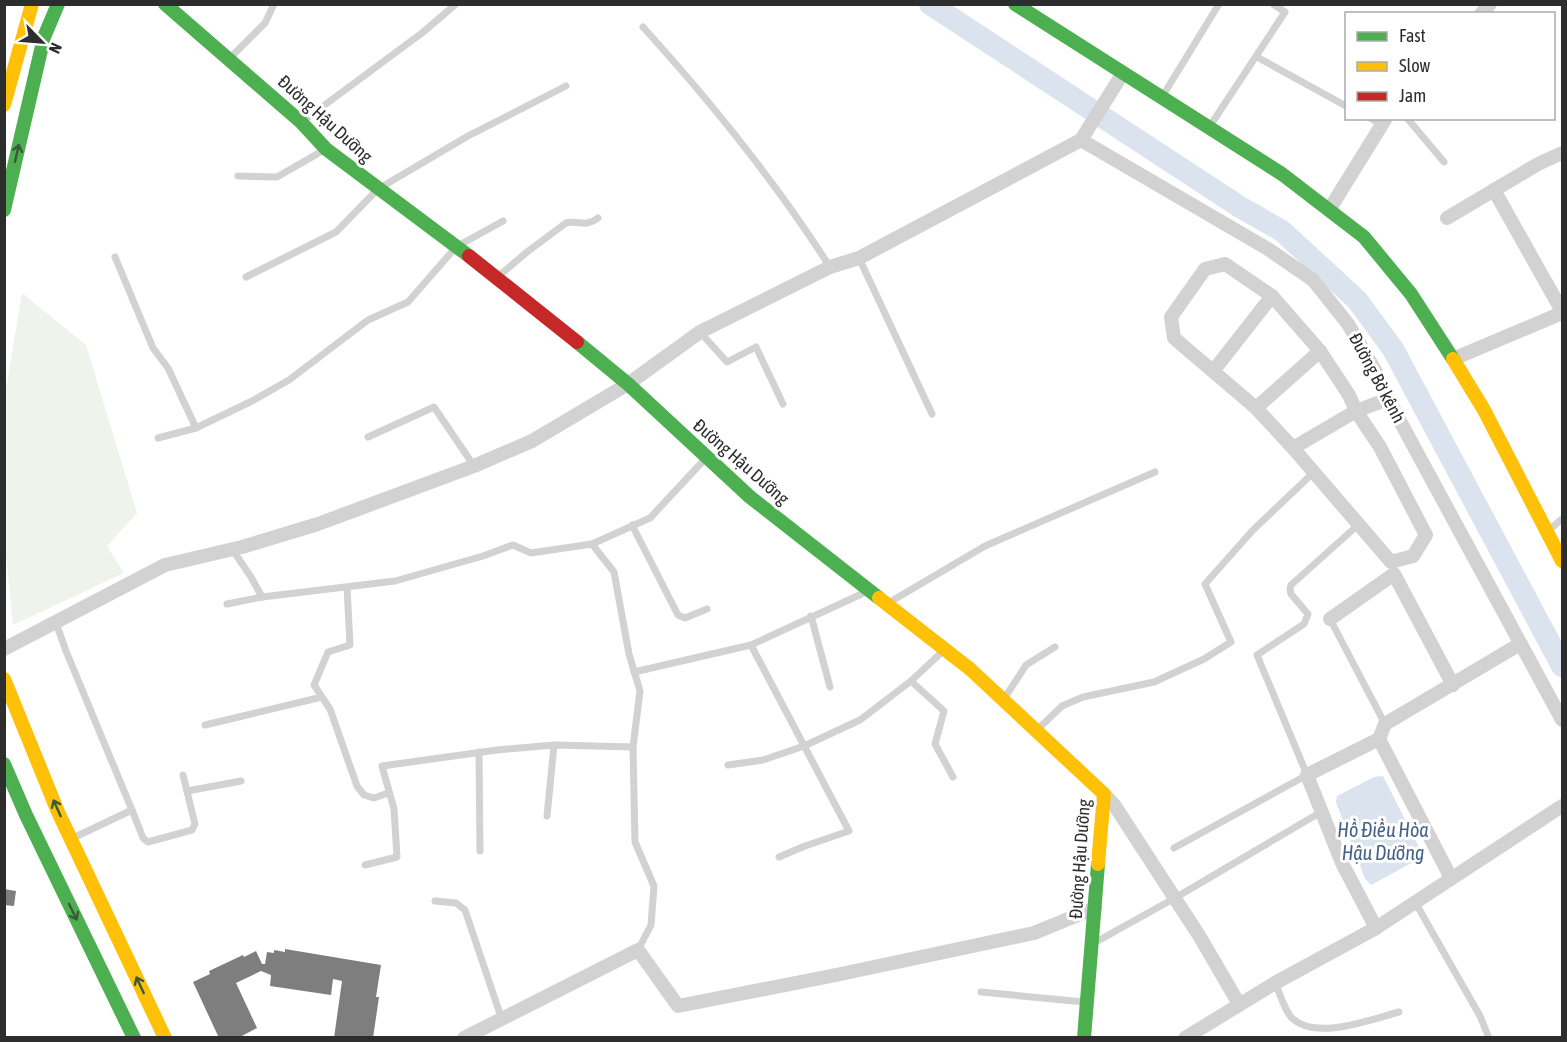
<svg xmlns="http://www.w3.org/2000/svg" width="1567" height="1042" font-family="'Asap Condensed',sans-serif">
	<style>
		.green { fill: #eef3ec }
		.water { fill: #dbe3ee }
		.lines { fill: none; stroke-linecap: round; stroke-linejoin: round }
		.river { stroke: #dbe3ee; stroke-width: 22 }
		.building { fill: #7e7e7e }
		.lane { stroke: #d2d2d2; stroke-width: 7 }
		.street { stroke: #d2d2d2; stroke-width: 14 }
		.fast { stroke: #4caf50; stroke-width: 14 }
		.slow { stroke: #ffc107; stroke-width: 14 }
		.jam { stroke: #c62828; stroke-width: 14 }
		.oneway { stroke: #385a39 }
		.labels { text-anchor: middle; stroke-width: 6; stroke-linejoin: round; paint-order: stroke }
		.street-label { font-size: 18px; fill: #2d2d2d; stroke: #fff }
		.water-label { font-size: 20px; font-style: italic; fill: #456286; stroke: #fff }
	</style>
	<rect width="100%" height="100%" fill="#fff"/>
	<path class="green" d="M22,293l64,52 51,168 -30,33 17,27 -111,52 -9,-91v-133z"/>
	<path class="water" d="M1383,776l39,77 -5,7 -46,25 -6,-6 -29,-77 1,-6 37,-19z"/>
	<g class="lines">
		<path class="river" d="M930,4l310,203 42,24 75,69 36,49 169,317"/>
	</g>
	<g class="building">
		<path d="M4,889l12,2 -2,15 -10,-1z"/>
		<path d="M285,949l96,16 -5,32h3l-6,41h-39l8,-57 -9,-2 -2,16 -61,-9 1,-11 -10,-4 -25,12 21,45 -19,10h-19l-26,-56 17,-8 -1,-3 34,-16 1,2 12,-6 6,13h3l2,-12 7,1v-3l11,2z"/>
	</g>
	<g class="lines">
		<g class="lane">
			<path d="M643,27c69,76 132,154 187,240"/>
			<path d="M231,57l34,-34 9,-19"/>
			<path d="M1257,57l89,49"/>
			<path d="M1162,97l57,-93"/>
			<path d="M1370,118l12,7"/>
			<path d="M1407,118l37,44"/>
			<path d="M303,121l119,-88 34,-29"/>
			<path d="M1210,126l75,-114 -12,-8"/>
			<path d="M238,176l39,1 47,-27"/>
			<path d="M115,257l38,91 15,20 28,60"/>
			<path d="M859,258l73,156"/>
			<path d="M500,275l27,-23 39,-29c13,-3 18,5 32,-5"/>
			<path d="M246,277l90,-45 42,-43 90,-53 98,-50"/>
			<path d="M700,332l27,30 29,-15 27,57"/>
			<path d="M368,437l66,-30 40,59"/>
			<path d="M158,438l38,-10 56,-27 37,-21 79,-60 40,-18 48,-55 47,-26"/>
			<path d="M632,525l46,90 7,3 22,-9"/>
			<path d="M1548,531l14,-12"/>
			<path d="M592,544l22,28 15,82 11,37 -7,56 2,95 19,44 -3,39 -13,25"/>
			<path d="M232,549l19,28 11,20"/>
			<path d="M347,587l3,58 -22,7 -14,33 16,24 27,77 7,9 10,3 14,-5"/>
			<path d="M890,602l95,-56 170,-74"/>
			<path d="M227,604l35,-7 133,-16 88,-25 30,-11 18,8 61,-9 58,-26 55,-59"/>
			<path d="M811,616l19,71"/>
			<path d="M1330,619l55,105"/>
			<path d="M56,623l10,28 66,159 -59,28"/>
			<path d="M751,645l98,186 -44,15 -26,11"/>
			<path d="M634,672l117,-27 115,-53"/>
			<path d="M911,681l33,30 -9,33 18,33"/>
			<path d="M1004,699l22,-34 29,-18"/>
			<path d="M205,725l117,-28"/>
			<path d="M1037,730l25,-24 21,-9 71,-15 50,-23 27,-17 -26,-58 48,-54 60,-57"/>
			<path d="M479,752l1,99"/>
			<path d="M728,765l35,-5 41,-14 56,-26 51,-39 32,-30"/>
			<path d="M187,791l54,-10"/>
			<path d="M132,810l11,28 5,4 44,-12 3,-6 -12,-49"/>
			<path d="M547,816l7,-71"/>
			<path d="M1174,848l133,-73 -50,-120 47,-31 4,-10 -17,-20 -1,-5 1,-4 67,-60"/>
			<path d="M365,865l32,-8 -3,-48 -12,-43 115,-16 57,-5 79,2"/>
			<path d="M435,901l21,2 9,7 37,110"/>
			<path d="M1415,902l65,114 9,22"/>
			<path d="M1094,943l81,-45 146,-86"/>
			<path d="M1275,983c5,10 9,26 16,34 23,25 81,2 108,-5"/>
			<path d="M981,992l103,10"/>
		</g>
		<g class="street">
			<path d="M1481,14l9,-10"/>
			<path d="M1081,140l187,109 45,31 35,44 28,48 12,27 174,321"/>
			<path d="M1494,190l68,121"/>
			<path d="M1329,210l57,-92"/>
			<path d="M1447,218l91,-54 24,-11"/>
			<path d="M1225,264l47,32 48,55 29,44 7,16 24,36 46,88 -13,21 -22,6 -98,-114 -37,-40 -82,-70 -3,-21 34,-48z"/>
			<path d="M1453,359l109,-46"/>
			<path d="M1214,370l58,-74"/>
			<path d="M1256,408l64,-57"/>
			<path d="M1293,448l63,-37 32,-12"/>
			<path d="M1330,619l64,-45 59,111"/>
			<path d="M4,649l161,-84 77,-18 76,-23 156,-58 58,-25 96,-57 72,-52 130,-65 29,-9 222,-118 42,-67"/>
			<path d="M1104,794l11,12 85,131 39,67"/>
			<path d="M1451,878l-72,-139 6,-15 135,-80"/>
			<path d="M1376,928l-34,-65 -35,-88 72,-36"/>
			<path d="M464,1038l174,-88 40,56 158,-31 198,-42 61,-25"/>
			<path d="M1185,1038l90,-55 101,-55 186,-122"/>
		</g>
		<g class="fast">
			<path d="M165,4l136,118 25,27 143,107"/>
			<path d="M1015,4l267,170 82,63 47,57 42,65"/>
			<path d="M4,210l40,-173 14,-33"/>
			<path d="M577,342l51,42 122,113 129,101"/>
			<path d="M4,764l22,51 108,223"/>
			<path d="M1084,1038l14,-174"/>
		</g>
		<g class="slow">
			<path d="M4,105l28,-101"/>
			<path d="M1453,359l31,51 78,151"/>
			<path d="M879,598l91,71 134,125 -6,70"/>
			<path d="M4,679l54,133 107,226"/>
		</g>
		<path class="jam" d="M469,256l108,86"/>
	</g>
	<defs><path id="oneway-shaft" d="M-6 0H5M1.5-3L5.5 0L1.5 3" fill="none" stroke-width="1.6" stroke-linecap="round" stroke-linejoin="round" transform="scale(1.5)"/></defs>
	<g class="oneway">
		<use href="#oneway-shaft" transform="translate(17 153) rotate(-77)"/>
		<use href="#oneway-shaft" transform="translate(57 808) rotate(-114)"/>
		<use href="#oneway-shaft" transform="translate(73 912) rotate(64)"/>
		<use href="#oneway-shaft" transform="translate(140 985) rotate(-115)"/>
	</g>
	<g class="labels">
		<g class="street-label">
			<text transform="translate(325 119) rotate(42)" y="6">Đường Hậu Dưỡng</text>
			<text transform="translate(1377 378) rotate(62)" y="6">Đường Bờ kênh</text>
			<text transform="translate(741 462) rotate(41)" y="6">Đường Hậu Dưỡng</text>
			<text transform="translate(1080 859) rotate(-86)" y="6">Đường Hậu Dưỡng</text>
		</g>
		<g class="water-label">
			<text x="1383" y="837">Hồ Điều Hòa<tspan x="1383" dy="23">Hậu Dưỡng</tspan></text>
		</g>
	</g>
	<rect width="1567" height="1042" fill="none" stroke="#2d2d2d" stroke-width="12"/>
	<rect x="1345" y="12" width="210" height="108" fill="#ffffff" stroke="#ababab" stroke-width="1.5"/>
	<rect x="1357" y="32" width="30" height="9" fill="#4caf50" stroke="#ababab" stroke-width="1.5"/>
	<text x="1399" y="42" font-size="18" fill="#2d2d2d">Fast</text>
	<rect x="1357" y="62" width="30" height="9" fill="#ffc107" stroke="#ababab" stroke-width="1.5"/>
	<text x="1399" y="72" font-size="18" fill="#2d2d2d">Slow</text>
	<rect x="1357" y="92" width="30" height="9" fill="#c62828" stroke="#ababab" stroke-width="1.5"/>
	<text x="1399" y="102" font-size="18" fill="#2d2d2d">Jam</text>
	<g transform="translate(42 42) rotate(115)" stroke="#ffffff" stroke-width="4.5" paint-order="stroke">
	<path d="M0-4.5L10 22L0 15L-10 22Z" fill="#2d2d2d"/>
	<text y="-9" font-size="16" font-weight="bold" text-anchor="middle" fill="#2d2d2d">N</text>
	</g>
</svg>
